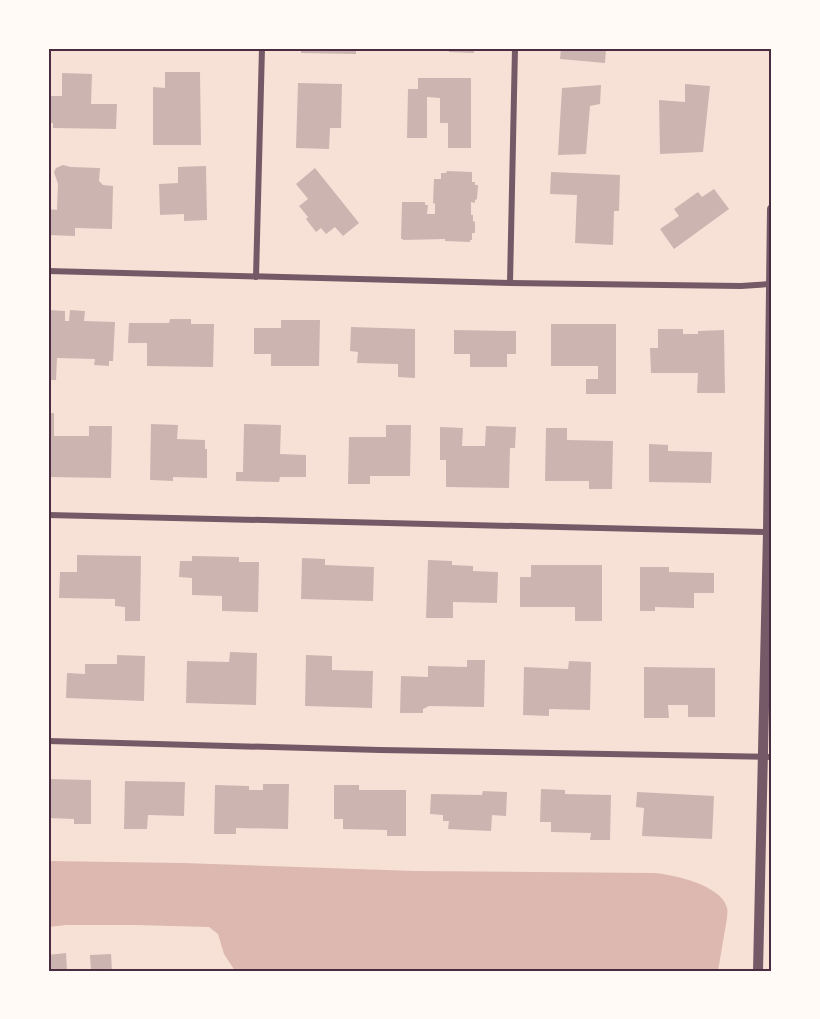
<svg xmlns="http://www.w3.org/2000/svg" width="820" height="1019" font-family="Roboto,sans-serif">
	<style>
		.water { fill: #dcb8b0 }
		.building { fill: #ccb4b1 }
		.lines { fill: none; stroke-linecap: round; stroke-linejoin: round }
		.minor { stroke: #755966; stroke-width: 6 }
		.tertiary { stroke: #755966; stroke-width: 10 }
		.neatline { fill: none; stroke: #4a2c40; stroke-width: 2 }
	</style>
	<rect width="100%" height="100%" fill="#f7e1d7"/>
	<path class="water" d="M48,861l135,2 232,8 238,2c19,1 69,12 74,35 1,2 0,8 0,10l-9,53h-483l-11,-17 -6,-20 -9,-7 -73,-2h-70l-18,2z"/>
	<g class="building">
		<path d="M301,48h55v6l-55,-1z"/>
		<path d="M449,48h25v5l-25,-1z"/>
		<path d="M561,48h45l-1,15 -45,-4z"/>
		<path d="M668,48h44v3l-44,-1z"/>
		<path d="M165,72h35l1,73h-48v-58l12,1z"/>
		<path d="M62,73l30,1 -1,30h26l-1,25 -63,-1v-5h-4v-27h13z"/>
		<path d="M418,78h53v70h-23v-25h-8v-25l-13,-1v41h-20l1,-49h10z"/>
		<path d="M298,83l44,1 -1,44h-11l-1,21 -33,-1z"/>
		<path d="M685,84l25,2 -7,66 -43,2 -1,-54 26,2z"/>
		<path d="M601,85l-1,19 -10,2 -4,48 -28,1 4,-67z"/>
		<path d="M63,165l8,2 29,1 -1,13 4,4 10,1 -1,43 -37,-1v8l-27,-1v-26l9,1 1,-26 -4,-12 2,-4z"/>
		<path d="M206,166l1,54 -23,1v-7l-24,1 -1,-31 19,-1v-16z"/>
		<path d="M315,168l44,55 -16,13 -8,-9 -9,7 -5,-6 -5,4 -10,-13 2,-2 -9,-11 9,-7 -12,-15z"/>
		<path d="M447,171l25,1v10h3v3h3l-1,14 -2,1v3l-4,-1v13h2v6l2,1v11h-3v7h-2v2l-25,-1v-2l-42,1v-1h-2l1,-37h23v3h3l-1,9h8v-11l-2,1 1,-25h7v-6h5z"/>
		<path d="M551,172l69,3 -1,36h-5l-1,34 -38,-2 2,-48 -27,-1z"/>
		<path d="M714,189l15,20 -55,40 -14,-20 19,-13 -5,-7 24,-17 4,5z"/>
		<path d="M48,310l17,1v10h4l1,-11 15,1 -1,10 31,1 -2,39h-4v5l-15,-1 1,-6 -38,-1 -1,22h-8z"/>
		<path d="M170,319h21v5h23l-1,43 -66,-1v-23h-19l1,-20h40z"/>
		<path d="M281,320h39l-1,46h-48v-12h-17v-26h27z"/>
		<path d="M551,324h65v70h-30v-15h12v-13h-47z"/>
		<path d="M351,327l64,2v49l-17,-1v-13l-41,-1 1,-11 -8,-1z"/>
		<path d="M658,329h25v5h15v-3l26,-1 1,63h-28l1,-20h-47l-1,-25h8z"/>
		<path d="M454,330l62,1v23h-9v13h-37v-13h-16z"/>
		<path d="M48,413h6v23h35v-10h23l-1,52 -63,-1z"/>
		<path d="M151,424l27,1 -1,14 28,1v9h2v29l-34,-1v4l-23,-1z"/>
		<path d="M244,424l37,1 -1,29 26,1v22h-26l-1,5 -43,-1v-9h7z"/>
		<path d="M386,425h25l-1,51h-40v8h-22l1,-47h37z"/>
		<path d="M486,426l30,1 -1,21h-5l-1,40 -63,-1v-27h-6v-33l23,1 -1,18h23z"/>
		<path d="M546,428h21v12l46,1 -1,48h-23v-8h-44z"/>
		<path d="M649,444l19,1v6l44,1 -1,31 -62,-1z"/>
		<path d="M77,555l64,1 -1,65h-15v-14l-10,-1v-7l-56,-1 1,-26h17z"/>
		<path d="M192,556l47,1v5h20l-1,50 -36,-1v-15l-30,-1v-17l-13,-1 1,-16h12z"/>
		<path d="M302,558l23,1v6l49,2 -1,34 -72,-2z"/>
		<path d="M428,560l24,1v4l21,1v5l25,1 -1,31 -44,-1v16h-27z"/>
		<path d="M531,565h71v56h-27v-14h-55v-30h11z"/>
		<path d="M640,567h29v5l45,1v20h-20v15l-39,-1v4h-15z"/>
		<path d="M230,652l27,1 -1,52 -70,-2 1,-42 42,1z"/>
		<path d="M117,655l28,1 -1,45 -78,-3 1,-25 18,1v-10h32z"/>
		<path d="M306,655l26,1v14l41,1 -1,37 -67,-2z"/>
		<path d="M467,660h18l-1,47 -55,-1 -6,3v4h-23l1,-37 27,1v-11l39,1z"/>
		<path d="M569,661l22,1 -1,48 -41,-1v7l-26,-1 1,-48 44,2z"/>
		<path d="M644,667l71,1v49h-27v-12h-20l1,13h-25z"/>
		<path d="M48,779l43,1v44h-17v-5l-26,-1z"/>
		<path d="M125,781l60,1 -1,34 -36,-1 -1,14h-23z"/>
		<path d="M263,784h26l-1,45 -52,-1v6h-22l1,-49 34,1v4h14z"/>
		<path d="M334,785h25v5h47v46h-19v-6l-44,-1v-10h-9z"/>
		<path d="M541,789l24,1v4l46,1 -1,45h-20l1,-7 -40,-1v-10h-11z"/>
		<path d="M483,791l24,1 -1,24 -14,-1 -1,16 -43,-2 1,-8h-6v-6l-13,-1 1,-20 51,1z"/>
		<path d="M637,792l77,4 -2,43 -70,-3 2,-28 -8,-1z"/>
		<path d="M66,953l1,18h-19v-16z"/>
		<path d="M111,954l1,17h-21l-1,-16z"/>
	</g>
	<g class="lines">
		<g class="minor">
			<path d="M48,271l462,12 231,3 30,-2"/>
			<path d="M256,277l6,-229"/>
			<path d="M510,283l5,-235"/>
			<path d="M48,515l720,17"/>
			<path d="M48,741l332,9 392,7"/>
		</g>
		<path class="tertiary" d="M758,971l10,-439 4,-323"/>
	</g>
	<rect width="820" height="1019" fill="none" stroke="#fffaf5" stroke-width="99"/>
	<rect x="50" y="50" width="720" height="920" class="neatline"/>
</svg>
